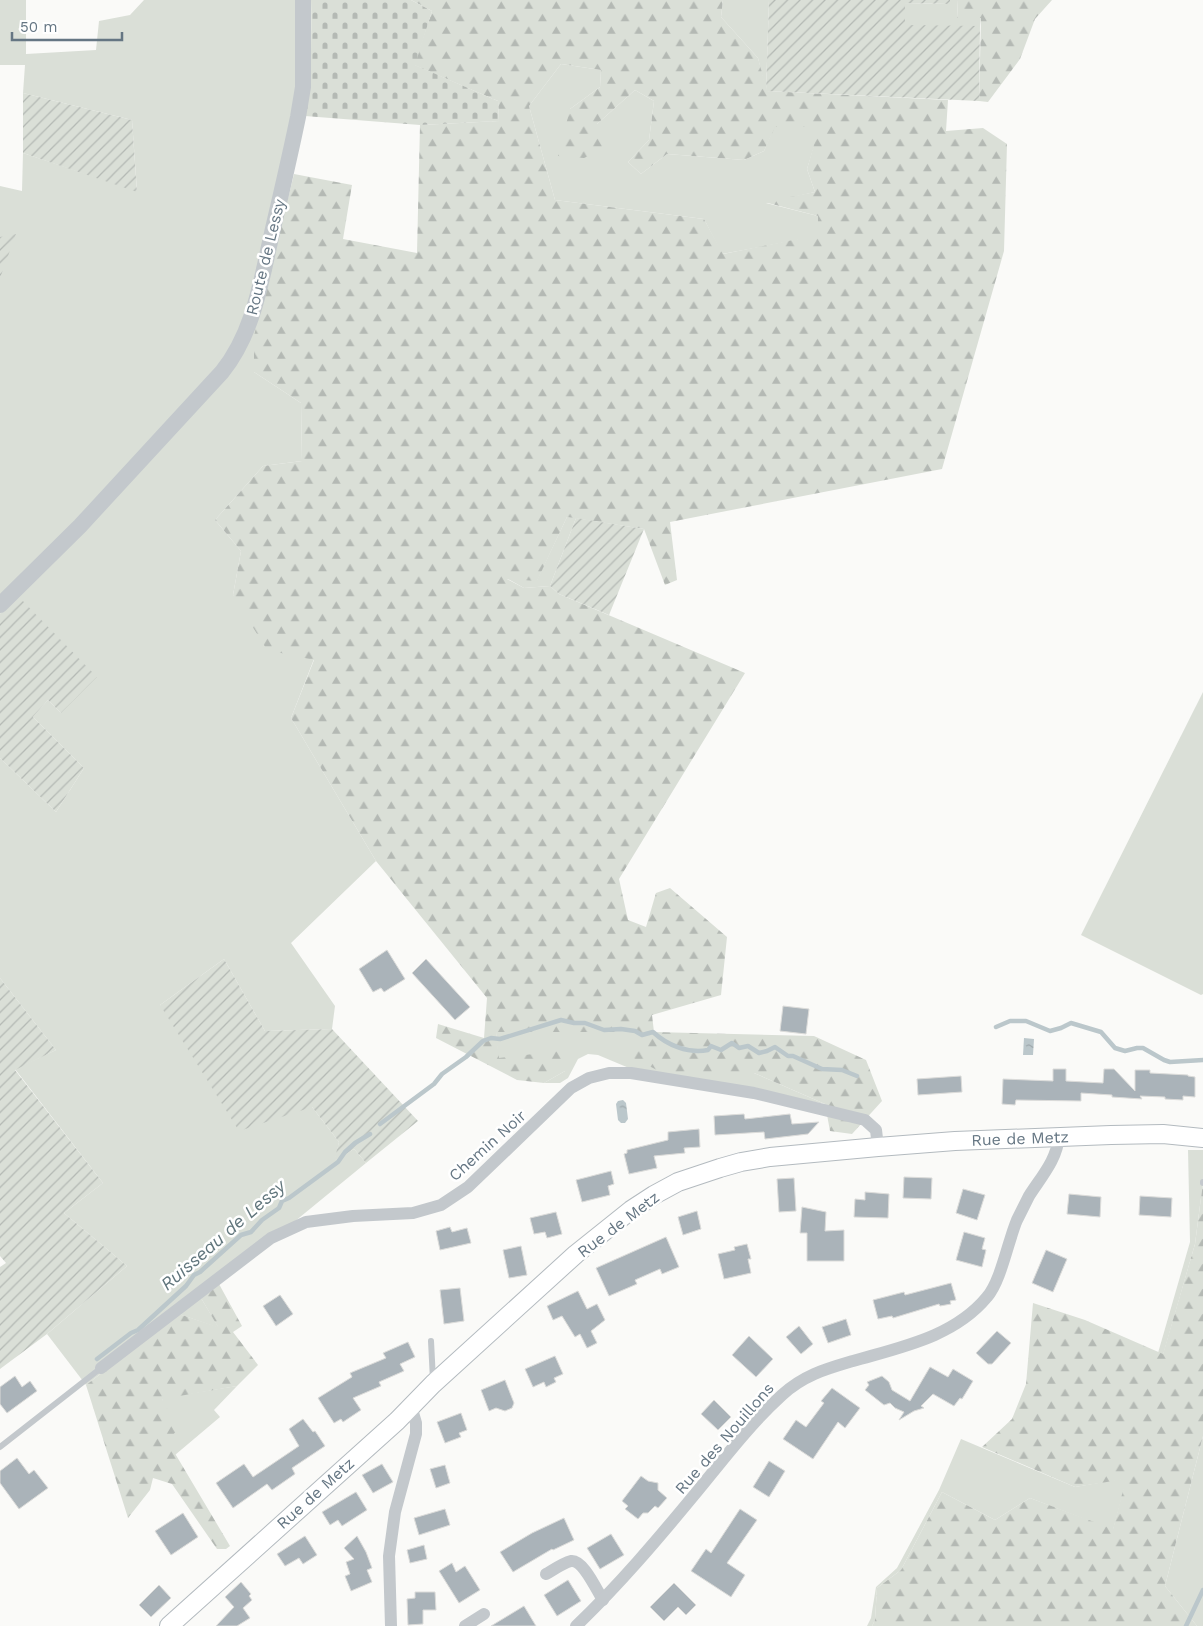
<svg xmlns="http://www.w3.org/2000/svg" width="1203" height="1626" font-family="'Work Sans',sans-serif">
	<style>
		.grass { fill: #dadfd7 }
		.forest { fill: url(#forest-firs); fill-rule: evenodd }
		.cemetery { fill: url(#cemetery-stones) }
		.garden { fill: url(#garden-furrows) }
		.water { fill: url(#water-ripples) }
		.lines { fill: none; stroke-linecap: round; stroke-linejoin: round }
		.stream { stroke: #bbc7cb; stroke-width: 4.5 }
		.building { fill: #aab3b9; stroke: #dcdcda }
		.secondary-casing { stroke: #b3babf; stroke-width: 20 }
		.service { stroke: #c3c8cc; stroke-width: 6 }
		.minor { stroke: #c3c8cc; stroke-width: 12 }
		.tertiary { stroke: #c3c8cc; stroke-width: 16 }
		.secondary { stroke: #fff; stroke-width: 18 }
		.labels { text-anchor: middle; stroke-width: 5; stroke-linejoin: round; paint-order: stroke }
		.street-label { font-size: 16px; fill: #657683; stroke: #fff }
		.water-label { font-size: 18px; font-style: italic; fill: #60757c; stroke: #fff }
	</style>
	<defs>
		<pattern id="forest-firs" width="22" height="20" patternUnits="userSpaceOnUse" patternTransform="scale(1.25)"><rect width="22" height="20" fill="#dadfd7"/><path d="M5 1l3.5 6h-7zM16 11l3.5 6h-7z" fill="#b4b9b4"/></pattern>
		<pattern id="cemetery-stones" width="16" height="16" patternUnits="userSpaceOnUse" patternTransform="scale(1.25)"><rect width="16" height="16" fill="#dadfd7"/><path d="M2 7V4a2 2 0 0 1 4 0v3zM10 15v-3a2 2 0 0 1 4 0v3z" fill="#b4b9b4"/></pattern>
		<pattern id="garden-furrows" width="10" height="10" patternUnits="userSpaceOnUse" patternTransform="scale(1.25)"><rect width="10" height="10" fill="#dadfd7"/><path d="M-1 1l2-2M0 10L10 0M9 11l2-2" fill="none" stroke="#b4b9b4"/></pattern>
		<pattern id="water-ripples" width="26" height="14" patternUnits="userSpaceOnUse" patternTransform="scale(1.25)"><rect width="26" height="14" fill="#bbc7cb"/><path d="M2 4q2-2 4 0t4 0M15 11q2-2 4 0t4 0" fill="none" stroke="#9ca6aa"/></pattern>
	</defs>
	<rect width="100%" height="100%" fill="#fafaf8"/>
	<g class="grass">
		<path d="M0,0h26v54l70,-4 3,-29 31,-6 14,-15h167l1,52 -2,36 -56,284 47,31 1,58 -39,5 -48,54 26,31 -8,44 81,64 -23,59 85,143 -85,82 44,63 -3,23 -67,2 -41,-72 -64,46 152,102 27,35 -4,18 19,-11 12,14 -165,135 18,30 -40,-14 -93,71 -39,-51 80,-68 -63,-53 39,-30 -88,-114 41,-19 -56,-72v-220l56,54 28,-44 -51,-51 15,-17 13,13 -43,-117 -18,18v-428l22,5 1,-38 114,38 -5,-71 -109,-27 2,-28h-25z"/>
		<path d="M723,0h46l-3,91 -8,-33 -37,-41z"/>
		<path d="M950,0h8l-1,18h24l-1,8h-75l-1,-23 45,1z"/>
		<path d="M561,64l40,6 -1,17 -30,22 27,15 38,-34 19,11 -5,39 -21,22 13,12 26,-20 77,6 20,-9 10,-24h46l-13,42 8,23 -49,11 52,13v20l-96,18 -18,-35 -149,-19 -26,-94z"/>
		<path d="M567,517l9,1 -26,68 -26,2 -18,-10 31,2z"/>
		<path d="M1203,692v302l-2,1 -120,-60z"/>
		<path d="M496,1032h145l22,41h91l71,31 -196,-36 -31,-13 -10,-1 -10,5 -10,19 -8,5h-16l21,-12 -67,-13z"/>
		<path d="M1188,1150h15v32l-8,62 -32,111 -5,-2 32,-111z"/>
		<path d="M237,1386l-23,24 6,7 -45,38 -9,-15 -4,-42z"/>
		<path d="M1203,1436v190h-6l-32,-40z"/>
		<path d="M961,1439l114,48 52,-9 -14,52 -83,-32 -35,22 -53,-28 -41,78 -24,18 -2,32 -3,6h-5l4,-8 5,-31 21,-19 42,-78z"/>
	</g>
	<g class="forest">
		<path d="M411,0h312l-2,17 37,41 9,33 181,9 -2,31 37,-3 24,16 -3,107 -62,218 -272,53 7,58 -12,5 -21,-56 -77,-12 -30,64 -30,-2 17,9 26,-2 9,8 186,79 -126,206 9,41 18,7 10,-34 14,-5 57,49 -6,58 -69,20 2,17 160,4 52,24 16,41 -30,33 -22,-3 -5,-27 -71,-31h-91l-34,-17 12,-24h-145l3,26 60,-7 6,20 -21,12 -27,-3 -81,-42 2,-14 46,14 3,-40 -111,-137 -85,-143 23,-58 -47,-10 -34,-55 8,-44 -26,-31 48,-54 39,-5 -1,-58 -47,-31v-36l40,-162 58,11 -9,54 74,14 3,-128 79,-4 -1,-20 -84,-36 18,-54zM561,64l40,6 -1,17 -30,22 -12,47 26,2 26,-12 -13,-22 38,-34 19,11 -5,39 -21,22 13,12 26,-20 77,6 20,-9 11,-24h44l-12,42 8,23 -51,10 54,14v19l-95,19 -19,-35 -149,-19 -26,-94z"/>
		<path d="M958,0h94l-17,19 -15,40 -32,43 -9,-1 2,-83h-24z"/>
		<path d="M1203,1182v254l-38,150 32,40h-325l3,-6 2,-32 24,-18 41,-78 53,28 35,-22 83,31 13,-50 -51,8 -93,-40 30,-28 14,-35 7,-81 52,17 78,34 32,-110z"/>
		<path d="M219,1284l23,42 -9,6 25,33 -21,21 -75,13 16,31 -11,10 63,106 -4,3h-9l-45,-65 -19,-6 -3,12 -22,28 -42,-133 93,-71 39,13 -17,-29z"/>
	</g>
	<path class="cemetery" d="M311,0h100l21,11 -17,54 83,36 1,20 -79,4 -115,-9c7,-39 7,-77 6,-116z"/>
	<g class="garden">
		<path d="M769,0h181v4l-45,-1v22l75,1 -1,75 -213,-10z"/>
		<path d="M23,93l109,27 5,72 -114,-39z"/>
		<path d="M16,234l-16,44v-41z"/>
		<path d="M576,518l68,11 -35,86 -50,-21 -9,-8z"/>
		<path d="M18,596l79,81 -36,36 -13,-13 -15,17 51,51 -28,44 -56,-54v-144z"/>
		<path d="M224,959l41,72 67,-2 86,92 -52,42 -12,-14 -20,12 5,-19 -27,-35 -73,24 -79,-126z"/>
		<path d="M0,978l56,72 -41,20 88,113 -39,30 63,53 -80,68 -47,35v-102l6,-4 -6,-7z"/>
	</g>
	<g class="water">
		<path d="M1024,1038l10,1 -1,16h-10z"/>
		<path d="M623,1100l3,3 2,16 -3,4h-4l-3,-3 -2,-16 2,-3z"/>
	</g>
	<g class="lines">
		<g class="stream">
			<path d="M996,1027l14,-6h16l24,10 11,-3 10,-5 30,9 14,16 10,3 12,-3h6l21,12 6,2 33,-2"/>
			<path d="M380,1124l54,-40 8,-10 24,-17 17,-16 8,-3 9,1 61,-19 13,3h11l19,7 17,-1 14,2 7,4 11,-3c14,13 35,22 55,18l3,-4 10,4 11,-7 7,5 9,-2 11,7 8,-2 8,-4 13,9h5l29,13 20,1 15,6"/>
			<path d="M97,1359l34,-26 7,-3 48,-44 8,-11 6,-3 41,-37 10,-3 11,-12 17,-12 3,-7 7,-3 49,-36 7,-10 10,-9 15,-9"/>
			<path d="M1186,1626l17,-36"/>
		</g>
	</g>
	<g class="building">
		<path d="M387,950l18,29 -21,13 -3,-4 -8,4 -14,-23z"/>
		<path d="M426,959l44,48 -15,13 -43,-47z"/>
		<path d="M783,1006l26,3 -3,25 -26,-3z"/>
		<path d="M1053,1069h13v12l37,2 1,-14h10l21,22v-21h15v3l38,2v1l7,1v20l-12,-1v4l-18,-1v-2l-25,-1 2,3 -30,-2v-2l-31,-2v8l-65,-1 -1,5 -13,-1 1,-25 50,2z"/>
		<path d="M961,1076l1,16 -44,3 -1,-16z"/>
		<path d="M744,1114l1,5 45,-5 2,10 27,-2 -11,12 -43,5 -1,-7 -49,3 -1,-19z"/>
		<path d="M699,1129l1,18 -16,1 1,5 -31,3 3,12 -28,6 -5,-20 3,-1v-3l41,-10v-8z"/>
		<path d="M611,1171l3,13 -6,2 2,9 -28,7 -6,-22z"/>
		<path d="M904,1177l28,1 -1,21 -28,-1z"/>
		<path d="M794,1178l2,33 -17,1 -2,-33z"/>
		<path d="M963,1189l22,6 -8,25 -21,-7z"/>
		<path d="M865,1192l24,2 -1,24 -34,-1 1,-18 10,1z"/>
		<path d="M1069,1194l32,3 -1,20 -33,-3z"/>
		<path d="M1140,1196l32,2 -1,19 -32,-2z"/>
		<path d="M802,1207l24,5 -1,19 19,-1v31h-37v-28h-7z"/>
		<path d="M697,1211l4,18 -18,6 -5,-18z"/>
		<path d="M556,1212l6,22 -15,4 -2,-6 -11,2 -4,-16z"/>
		<path d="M450,1227l2,5 15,-4 4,15 -31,7 -4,-19z"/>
		<path d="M964,1232l21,6 -3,11 4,1 -4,17 -26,-7z"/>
		<path d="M666,1237l13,30 -17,7 -2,-5 -25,11 2,4 -28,12 -13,-28z"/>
		<path d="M747,1244l4,15h-3l3,14 -27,6 -6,-25 17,-4 -1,-3z"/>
		<path d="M521,1246l6,29 -18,3 -6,-28z"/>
		<path d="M1046,1250l21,9 -14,33 -21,-9z"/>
		<path d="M951,1283l5,17 -6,1 1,3 -11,2 -1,-2 -46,14 -1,-2 -14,3 -5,-19 31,-8 1,3z"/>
		<path d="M460,1288l4,33 -20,3 -4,-34z"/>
		<path d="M578,1291l9,18 10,-5 8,16 -14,11 6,12 -10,5 -7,-14 -5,3 -13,-21 -9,4 -6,-14z"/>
		<path d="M280,1295l13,19 -17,12 -13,-20z"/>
		<path d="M846,1319l5,16 -23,8 -6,-16z"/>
		<path d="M799,1326l14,18 -12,10 -15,-17z"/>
		<path d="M997,1331l14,12 -19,21h-4l-12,-11z"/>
		<path d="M749,1336l24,23 -17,18 -24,-22z"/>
		<path d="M408,1342l7,15 -15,7 4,7 -25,11 2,4 -28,12 8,12 -18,12 -2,-3 -7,4 -16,-25 34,-21 -2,-4 36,-15 -3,-5z"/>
		<path d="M555,1356l8,18 -9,4 2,4 -10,5 -2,-5 -11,5 -8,-18z"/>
		<path d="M930,1367l18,10 5,-8 20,12 -11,18 -2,-1 -6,8 -21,-12 -12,12 3,2 -10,3 -15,9 5,-8 -9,-4 -5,-5 -6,2 -19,-15 4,-5 -2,-3 15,-6 7,6 3,8 18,11z"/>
		<path d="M15,1376l7,11 8,-6 7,10 -30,22 -7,-9v-17z"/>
		<path d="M505,1380l9,23 -2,5 -7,3 -9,-3 -7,3 -8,-21z"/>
		<path d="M832,1388l28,20 -15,20 -7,-6 -25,37 -30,-20 13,-19 10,7 18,-24 -3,-2z"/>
		<path d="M714,1400l17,17 -13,13 -17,-16z"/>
		<path d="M461,1413l6,17 -8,3 2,4 -16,6 -8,-21z"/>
		<path d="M303,1419l10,13 2,-1 10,15 -33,22 3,6 -23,16 -5,-6 -34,24 -17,-25 28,-19 9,13 46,-31 -10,-17z"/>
		<path d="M17,1458l12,16 5,-4 14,18 -29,21 -19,-26v-12z"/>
		<path d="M769,1461l16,10 -16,26 -16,-10z"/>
		<path d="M382,1464l11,18 -20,11 -11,-18z"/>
		<path d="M445,1465l5,18 -14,5 -6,-19z"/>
		<path d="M641,1476l7,5 10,2v7l9,8 -9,10 -3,-2 -7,7h-5l-5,6 -13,-10 3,-3 -6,-5z"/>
		<path d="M356,1492l11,18 -25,16 -4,-6 -8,5 -8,-13z"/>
		<path d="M445,1509l5,16 -31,10 -5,-17z"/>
		<path d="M740,1509l17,11 -30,43 18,12 -14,22 -40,-26 15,-22 5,4z"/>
		<path d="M183,1513l15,24 -27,18 -16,-24z"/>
		<path d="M564,1518l10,22 -21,10 -1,-1 -39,23 -13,-20 32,-19z"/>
		<path d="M611,1534l13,21 -24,14 -13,-21z"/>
		<path d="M305,1536l12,19 -14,9 -4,-6 -14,8 -8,-12z"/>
		<path d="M357,1536l9,16 6,16 -5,2 5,12 -21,9 -6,-15 5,-2 -4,-12 8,-3 -10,-11z"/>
		<path d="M424,1545l3,14 -17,4 -3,-13z"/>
		<path d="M452,1563l4,9 9,-6 15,24 -21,13 -20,-32z"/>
		<path d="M568,1580l13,21 -24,15 -13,-21z"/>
		<path d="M241,1582l10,12 -2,2 3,4 -9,8 7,10 -13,8h-21l18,-19 -9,-10z"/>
		<path d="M674,1583l22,22 -10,10 -8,-8 -14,14 -14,-14z"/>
		<path d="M159,1585l12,13 -20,19 -12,-12z"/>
		<path d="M415,1592h20l1,18h-13v14l-15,1 -1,-26 8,-1z"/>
		<path d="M524,1606l12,20h-45z"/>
	</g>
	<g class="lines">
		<defs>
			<path id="secondary" d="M169,1626l228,-205 36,-37 143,-130 55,-44 23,-15 24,-13 42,-14 21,-6 29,-5 108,-10 77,-6 156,-6 52,-1 40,4"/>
		</defs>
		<use href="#secondary" class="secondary-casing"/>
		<g class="service">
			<path d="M1203,1183v-1"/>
			<path d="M431,1341l2,39"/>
			<path d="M0,1447l101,-79"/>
		</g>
		<g class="minor">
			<path d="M101,1368l170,-130 35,-16 47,-6 60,-3 28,-8 27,-18 103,-99 18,-10 20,-5h22l123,20 111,27 11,10 2,17"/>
			<path d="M546,1574c7,-4 17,-11 25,-13 12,-2 26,30 32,39"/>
			<path d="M391,1626l-2,-70 6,-44 21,-78v-11l-5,-17"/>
			<path d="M465,1626l19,-12"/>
			<path d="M576,1626c43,-41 81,-86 119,-132 28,-34 55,-70 87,-99 22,-20 44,-26 71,-34 48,-14 101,-24 134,-64 14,-16 21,-56 30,-77 4,-8 8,-16 12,-24 12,-19 28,-36 30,-60"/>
		</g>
		<path class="tertiary" d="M0,605l80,-79 142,-154c32,-40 39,-91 50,-139 9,-39 18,-77 26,-116l5,-30v-87"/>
		<use href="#secondary" class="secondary"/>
	</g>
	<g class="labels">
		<g class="street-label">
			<text transform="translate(265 257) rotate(-76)" y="6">Route de Lessy</text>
			<text transform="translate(1020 1138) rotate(-2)" y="6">Rue de Metz</text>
			<text transform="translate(487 1145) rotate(-42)" y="6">Chemin Noir</text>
			<text transform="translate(618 1224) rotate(-37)" y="6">Rue de Metz</text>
			<text transform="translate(724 1438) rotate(-49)" y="6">Rue des Nouillons</text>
			<text transform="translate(315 1493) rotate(-42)" y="6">Rue de Metz</text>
		</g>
		<g class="water-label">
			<text transform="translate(223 1235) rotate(-41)" y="6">Ruisseau de Lessy</text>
		</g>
	</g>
	<path d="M12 32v8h110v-8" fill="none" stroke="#657683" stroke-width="2.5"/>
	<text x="20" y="32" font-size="15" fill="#657683" stroke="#ffffff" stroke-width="4" paint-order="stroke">50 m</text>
</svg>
